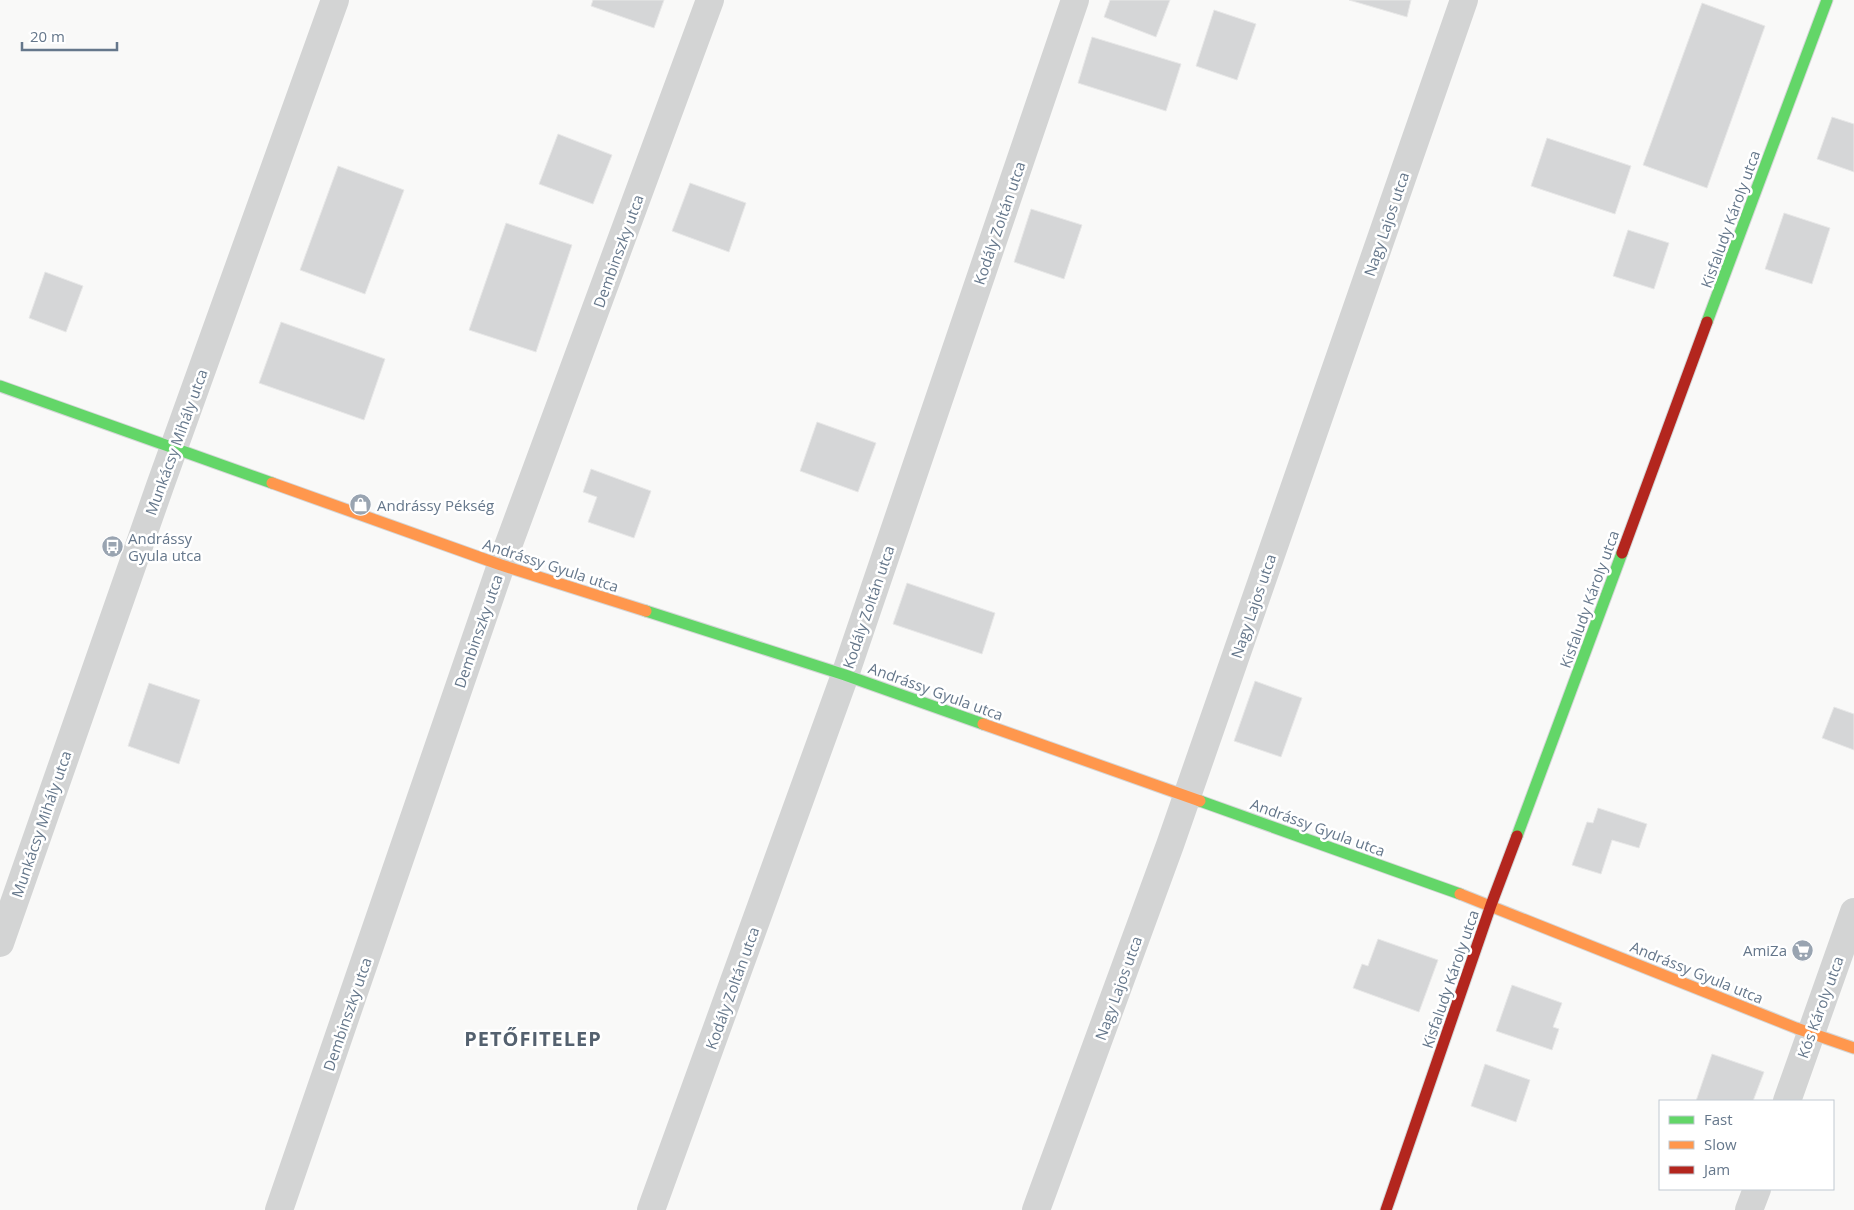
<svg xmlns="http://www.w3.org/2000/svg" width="1854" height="1210" viewBox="0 0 1854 1210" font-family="'Open Sans',sans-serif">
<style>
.building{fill:#d5d6d7;stroke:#e8e8e8}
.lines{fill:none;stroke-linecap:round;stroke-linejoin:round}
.fast-casing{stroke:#d4d6d7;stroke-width:13}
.slow-casing{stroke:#d4d6d7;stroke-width:13}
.jam-casing{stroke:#d4d6d7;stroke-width:13}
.street{stroke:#d3d4d4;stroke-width:28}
.fast{stroke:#63d668;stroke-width:11}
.slow{stroke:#ff974d;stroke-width:11}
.jam{stroke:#b3261e;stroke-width:11}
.labels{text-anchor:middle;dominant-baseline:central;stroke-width:5;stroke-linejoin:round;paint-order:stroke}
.street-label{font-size:15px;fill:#65778b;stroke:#fff}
.poi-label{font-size:15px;fill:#65778b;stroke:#fff;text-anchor:start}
.district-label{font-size:20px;font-weight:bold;letter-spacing:1px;fill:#54616f;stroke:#fff}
</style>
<rect width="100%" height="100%" fill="#f9f9f8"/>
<path class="building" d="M593,0H664L654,28L591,6Z
M1110,0H1170L1156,37L1104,17Z
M1349,0H1411L1407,17Z
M1702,3L1765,26L1707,188L1643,165Z
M1214,10L1256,24L1237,80L1196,66Z
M1092,37L1181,64L1166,111L1078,83Z
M1832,117L1854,124V172L1817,159Z
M558,134L612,155L593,204L539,184Z
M1547,138L1631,166L1615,214L1531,186Z
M338,166L404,190L365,294L300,270Z
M690,183L746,203L729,252L672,231Z
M1031,209L1082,225L1064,279L1014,262Z
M1784,213L1830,228L1812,284L1765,269Z
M506,223L572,245L536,352L469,330Z
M1628,230L1669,243L1654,289L1613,276Z
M45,272L83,286L66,332L29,318Z
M281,322L385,359L364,420L259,383Z
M817,422L876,443L858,492L800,471Z
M591,469L651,491L634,538L588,522L597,497L583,492Z
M907,583L995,613L982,654L893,624Z
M1255,681L1302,698L1281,757L1234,741Z
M149,683L200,700L179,764L128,746Z
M1834,707L1854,714V750L1822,738Z
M1598,808L1647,824L1639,848L1612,840L1601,874L1572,865L1587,822L1593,823Z
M1378,939L1438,960L1419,1012L1353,988L1362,964L1368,966Z
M1512,985L1562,1003L1553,1027L1559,1029L1552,1050L1496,1031Z
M1712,1054L1764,1072L1753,1101H1696Z
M1485,1064L1530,1080L1516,1122L1471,1106Z"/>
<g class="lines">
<defs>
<path id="fast" d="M1707,322L1827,0
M0,386L272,483
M646,611L845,675L983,724
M1200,801L1460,894
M1517,836L1622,553"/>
<path id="slow" d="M272,483L501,565L646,611
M983,724L1200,801
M1460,894L1796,1028L1854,1048"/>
<path id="jam" d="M1622,553L1707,322
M1386,1210L1491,905L1517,836"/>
</defs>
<use href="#fast" class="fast-casing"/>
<use href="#slow" class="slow-casing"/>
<use href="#jam" class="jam-casing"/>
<path class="street" d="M0,943L160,486L335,0
M1787,1101L1854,912
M279,1210L501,565L710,0
M651,1210L845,675L1075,0
M1036,1210L1170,845L1464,0
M1749,1210L1757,1189"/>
<use href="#fast" class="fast"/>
<use href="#slow" class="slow"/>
<use href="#jam" class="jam"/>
</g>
<defs>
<symbol id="shop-disc" viewBox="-11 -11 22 22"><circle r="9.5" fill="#99a4b1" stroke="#fff"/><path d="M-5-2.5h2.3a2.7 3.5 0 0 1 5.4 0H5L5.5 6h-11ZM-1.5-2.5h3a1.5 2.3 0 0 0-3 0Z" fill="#fff"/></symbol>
<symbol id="bus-disc" viewBox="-11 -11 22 22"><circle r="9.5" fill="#99a4b1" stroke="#fff"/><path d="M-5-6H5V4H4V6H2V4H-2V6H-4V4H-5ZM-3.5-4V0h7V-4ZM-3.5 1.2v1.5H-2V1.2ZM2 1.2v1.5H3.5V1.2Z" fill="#fff"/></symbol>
<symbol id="supermarket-disc" viewBox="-11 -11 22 22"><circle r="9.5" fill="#99a4b1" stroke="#fff"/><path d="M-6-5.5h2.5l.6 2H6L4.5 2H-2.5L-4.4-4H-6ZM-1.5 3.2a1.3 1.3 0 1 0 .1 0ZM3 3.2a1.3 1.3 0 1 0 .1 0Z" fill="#fff"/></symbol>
</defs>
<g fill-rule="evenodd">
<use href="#shop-disc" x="348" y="492" width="25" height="25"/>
<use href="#bus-disc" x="100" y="534" width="25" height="25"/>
<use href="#supermarket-disc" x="1790" y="938" width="25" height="25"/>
</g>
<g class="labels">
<g class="street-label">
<text transform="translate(1730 219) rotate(-70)">Kisfaludy Károly utca</text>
<text transform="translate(999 223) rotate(-71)">Kodály Zoltán utca</text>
<text transform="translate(1386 224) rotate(-71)">Nagy Lajos utca</text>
<text transform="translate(618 251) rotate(-70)">Dembinszky utca</text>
<text transform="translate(176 442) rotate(-70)">Munkácsy Mihály utca</text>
<text transform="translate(551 565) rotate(18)">Andrássy Gyula utca</text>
<text transform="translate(1589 599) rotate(-70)">Kisfaludy Károly utca</text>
<text transform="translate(1253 606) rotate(-71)">Nagy Lajos utca</text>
<text transform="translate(868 607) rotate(-71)">Kodály Zoltán utca</text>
<text transform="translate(478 631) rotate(-71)">Dembinszky utca</text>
<text transform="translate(936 691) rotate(20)">Andrássy Gyula utca</text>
<text transform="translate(41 824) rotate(-71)">Munkácsy Mihály utca</text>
<text transform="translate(1318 827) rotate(20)">Andrássy Gyula utca</text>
<text transform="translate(1697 972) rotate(22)">Andrássy Gyula utca</text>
<text transform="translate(1450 979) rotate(-71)">Kisfaludy Károly utca</text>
<text transform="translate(732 988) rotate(-70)">Kodály Zoltán utca</text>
<text transform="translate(1118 988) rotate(-70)">Nagy Lajos utca</text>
<text transform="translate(1820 1007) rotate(-70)">Kós Károly utca</text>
<text transform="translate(347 1014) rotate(-71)">Dembinszky utca</text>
</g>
<g class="poi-label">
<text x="377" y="505">Andrássy Pékség</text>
<text x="128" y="538">Andrássy<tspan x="128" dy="17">Gyula utca</tspan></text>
<text x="1787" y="950" text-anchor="end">AmiZa</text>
</g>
<g class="district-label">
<text x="533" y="1038">PETŐFITELEP</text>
</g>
</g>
<rect x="1659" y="1100" width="175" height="90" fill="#ffffff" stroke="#c1c9d1"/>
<rect x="1669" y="1116" width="25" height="8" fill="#63d668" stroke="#c1c9d1"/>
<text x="1704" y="1125" font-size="15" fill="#65778b">Fast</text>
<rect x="1669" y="1141" width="25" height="8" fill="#ff974d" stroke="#c1c9d1"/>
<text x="1704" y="1150" font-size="15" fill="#65778b">Slow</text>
<rect x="1669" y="1166" width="25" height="8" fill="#b3261e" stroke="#c1c9d1"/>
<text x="1704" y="1175" font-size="15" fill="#65778b">Jam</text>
<path d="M22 42v8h95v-8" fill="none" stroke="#65778b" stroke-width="2.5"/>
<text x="30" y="42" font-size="15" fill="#65778b" stroke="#ffffff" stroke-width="4" paint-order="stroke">20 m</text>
</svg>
